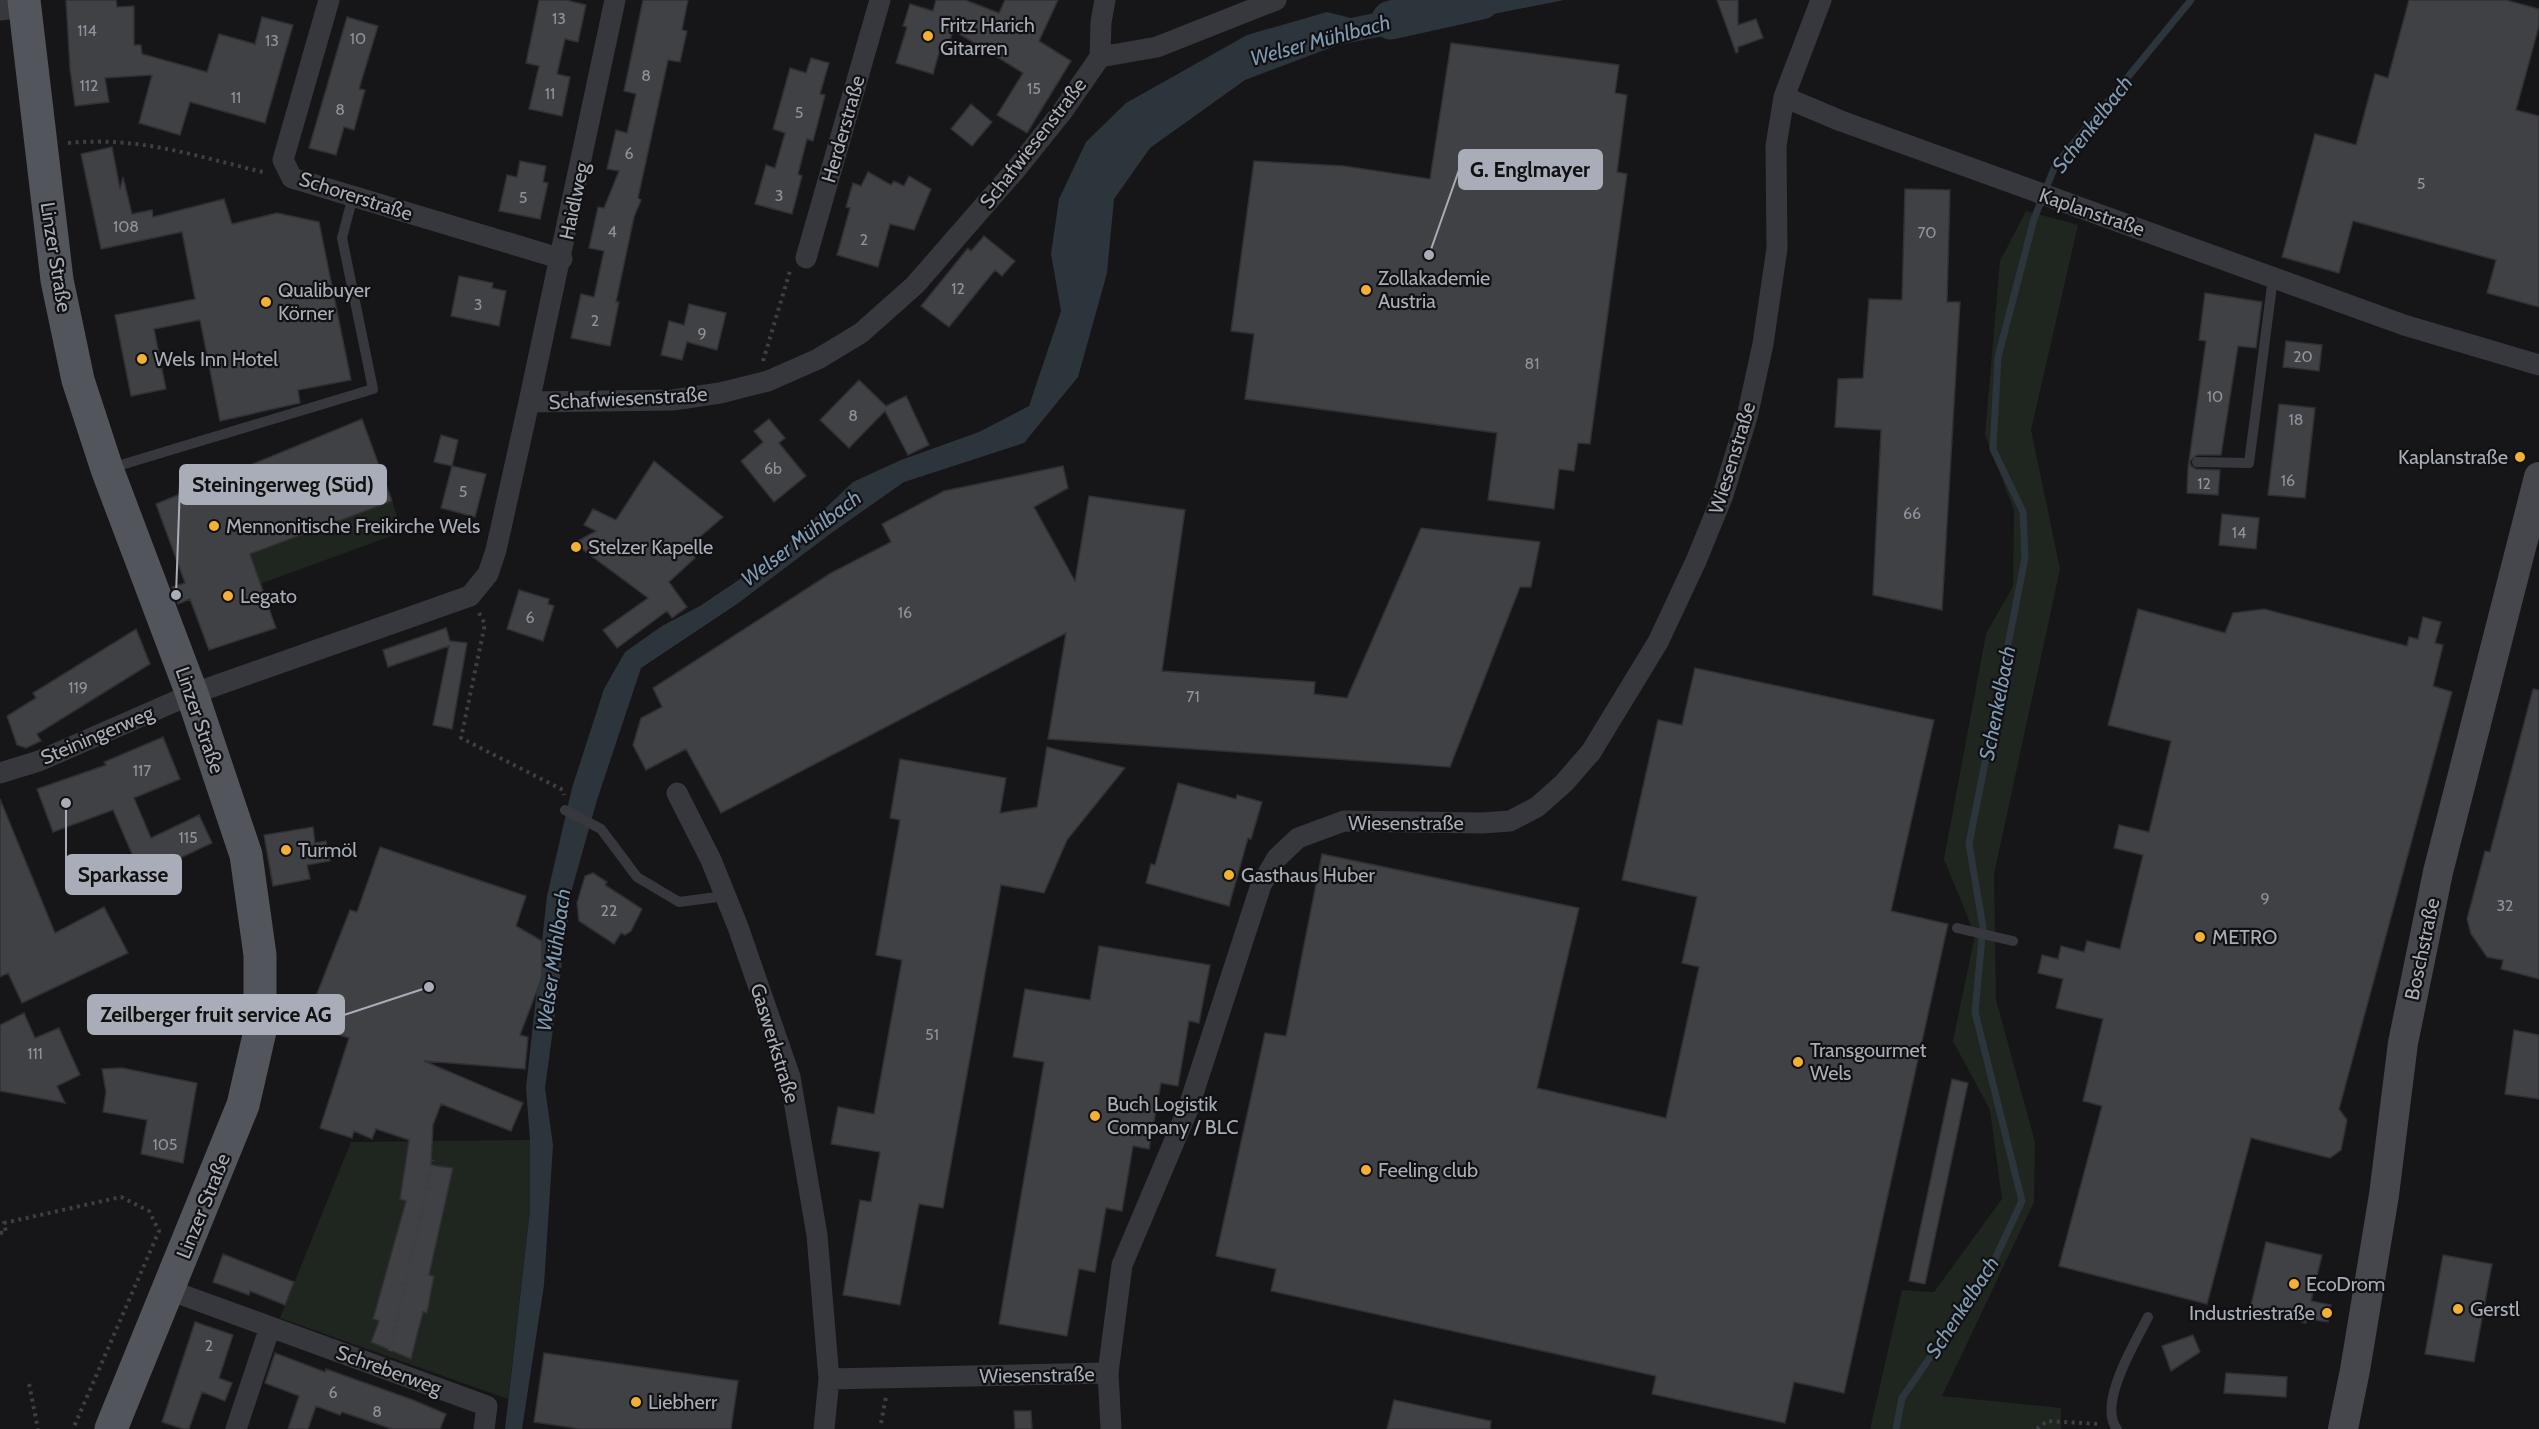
<svg xmlns="http://www.w3.org/2000/svg" width="2539" height="1429" viewBox="0 0 2539 1429" font-family="Cabin,sans-serif">
<style>
.green{fill:#1e261f}
.water{fill:#2c353c}
.lines{fill:none;stroke-linecap:round;stroke-linejoin:round}
.stream{stroke:#2c353c;stroke-width:7}
.river{stroke:#2c353c;stroke-width:39}
.building{fill:#404145;stroke:#303034;stroke-width:1.5}
.path{stroke:#3d3f44;stroke-width:4;stroke-dasharray:3 4.5;stroke-linecap:butt}
.lane{stroke:#37383d;stroke-width:10}
.street{stroke:#37383d;stroke-width:21}
.secondary{stroke:#45474d;stroke-width:30}
.primary{stroke:#53555c;stroke-width:33}
.poi-dot{fill:#f2b134;stroke:#111113;stroke-width:2}
.labels{text-anchor:middle;dominant-baseline:central;stroke-width:4.5;stroke-linejoin:round;paint-order:stroke}
.number-label{font-size:16px;fill:#8e929b}
.poi-label{font-size:20px;fill:#a8adb8;stroke:#111113;text-anchor:start}
.street-label{font-size:20px;fill:#a8adb8;stroke:#111113}
.water-label{font-size:21px;font-style:italic;fill:#7f9bb3;stroke:#111113}
.leader{fill:none;stroke:#a8adb8;stroke-width:2}
.callout-dot{fill:#a8adb8;stroke:#111113;stroke-width:2}
.callout{fill:#a8adb8;stroke:#a8adb8;stroke-width:2}
.callout-label{font-size:21px;text-anchor:middle;font-weight:bold;fill:#111}
</style>
<rect width="100%" height="100%" fill="#161618"/>
<path class="green" d="M2026,211L2078,225L2031,430L2060,569L1994,874L1996,1000L2035,1142L2034,1202L1942,1396L2061,1408V1429H1870L1902,1290L1934,1292L2002,1199L1990,1110L1953,1041L1975,935L1944,859L1986,634L2013,586L2014,510L1985,435L2000,261Z
M392,501L402,532L260,584L250,554Z
M530,1140V1210L508,1399L280,1318L351,1142Z"/>
<path class="water" d="M1435,0H1440L1442,9L1481,0H1564L1338,45L1245,80L1150,148L1114,199L1107,273L1078,377L1024,443L904,482L830,534L737,604L641,668L597,800L572,889L545,1088L553,1145L544,1285L522,1429H505L530,1210V1140L526,1088L547,896L572,788L604,689L625,652L662,626L700,606L776,555L853,482L901,460L979,432L1029,406L1061,311L1051,254L1059,199L1086,142L1126,103L1247,35L1327,12L1351,18Z"/>
<g class="lines">
<path class="stream" d="M1896,1429L1902,1398L1989,1272L2022,1201L1975,1012L1983,927L1969,844L2025,558L2023,512L1993,449L1998,357L2034,219L2055,166L2191,0"/>
<path class="river" d="M1391,20L1481,0"/>
</g>
<path class="building" d="M66,0H116L117,7L134,6V45H141L142,54L207,72L219,34L255,44L262,17L293,25L265,123L190,102L180,135L139,123L152,75L105,78L109,102L75,106L70,69Z
M539,0H566L586,5L578,42L565,39L557,74L570,77L562,116L529,109L539,66L526,63Z
M643,0H688L682,30L687,31L680,62L668,60L638,198L641,200L634,217L616,302H619L610,346L571,338L581,294L594,297L604,251L589,248L598,207L604,208L619,171L607,169L616,130L627,133L636,94L624,91Z
M936,0H965L999,13L1005,0H1058L1039,41L1071,61L1027,133L997,115L1023,73L953,30L948,48L941,46L933,74L896,63L907,27L903,26L910,4L933,11Z
M1717,0H1738V25L1756,19L1763,38L1738,47V52L1736,53Z
M2409,0H2506L2539,9V26L2516,110L2539,116V307L2487,293L2496,260L2353,221L2339,273L2282,257L2315,134L2356,145L2375,74L2388,78Z
M347,17L378,26L359,89L365,90L354,130L344,127L336,155L309,148Z
M1451,43L1619,65L1615,93L1627,95L1617,172L1627,174L1590,444L1578,443L1574,471L1559,469L1554,509L1488,500L1497,433L1245,399L1254,334L1231,331L1254,161L1344,166L1430,179Z
M811,58L829,63L820,94L825,95L813,141L807,139L798,174L802,176L792,214L755,204L766,165L775,168L785,133L773,129L790,68L806,73Z
M971,104L992,122L972,146L951,129Z
M112,147L120,189L123,177L132,214L152,210L153,217L224,199L232,224L277,213L319,222L351,380L298,390L300,403L220,421L200,320L154,329L166,389L131,396L115,315L195,299L182,232L101,249L81,154Z
M520,161L546,166L543,182L548,183L540,219L499,211L507,175L517,177Z
M868,172L891,185L894,181L904,186L909,176L931,189L914,230L890,224L878,267L837,255L850,208L846,207L853,183L861,186Z
M1905,189L1950,190L1947,302H1960L1942,610L1873,595L1881,430L1835,427L1838,379L1863,378L1869,299L1902,300Z
M984,236L1015,261L1002,276L995,270L949,327L921,306L968,248L971,251Z
M459,276L493,283L492,288L506,291L499,326L451,316Z
M2205,293L2262,302L2256,348L2238,346L2221,455H2197L2190,461L2191,466L2196,469L2220,470L2218,495L2187,493L2188,468L2206,341L2199,340Z
M689,304L726,313L717,350L687,342L682,360L661,355L669,321L684,325Z
M2286,341L2322,345L2319,371L2283,367Z
M859,380L886,406L906,396L929,445L908,455L885,411L849,448L820,420Z
M2279,404L2315,408L2305,498L2268,495Z
M362,419L392,501L250,554L276,628L209,650L190,599L178,604L172,587L185,583L156,504Z
M769,419L785,438L779,443L806,476L774,502L741,461L763,442L754,431Z
M441,435L458,440L452,466L434,462Z
M654,461L723,517L687,548L695,558L669,582L687,607L672,618L667,611L617,648L603,630L648,598L574,543L596,531L584,525L593,509L616,520Z
M452,466L486,474L475,517L441,508Z
M1063,466L1068,488L1034,507L1075,581L1089,496L1185,510L1162,671L1315,682L1314,694L1347,698L1421,528L1540,542L1531,587H1520L1450,767L1048,739L1066,633L721,813L686,749L646,770L633,745L641,718L662,707L653,688L831,573L891,542L882,524L944,491Z
M2222,514L2259,518L2256,549L2219,545Z
M519,590L549,599L548,604L554,606L543,641L507,629Z
M2138,609L2225,633L2233,613L2264,609L2407,646L2409,637L2418,639L2423,617L2441,622L2435,643L2443,645L2433,686L2452,692L2339,1109L2347,1120L2341,1150L2330,1158L2251,1138L2207,1304L2059,1266L2102,1106L2083,1101L2103,1019L2056,1008L2063,979L2038,973L2042,955L2058,959L2061,946L2084,952L2087,941L2120,949L2143,855L2114,848L2119,825L2149,832L2171,741L2108,725Z
M446,628L450,641L467,643L452,729L433,725L449,646L388,667L383,650Z
M136,629L150,664L37,734L41,741L26,748L17,745L7,716L36,698L33,693Z
M1695,668L1934,720L1891,911L1948,924L1844,1393L1794,1382L1785,1423L1652,1394L1656,1376L1271,1291L1276,1269L1216,1256L1265,1033L1286,1036L1322,854L1579,908L1537,1088L1666,1118L1699,967L1682,963L1697,897L1622,880L1658,720L1682,725Z
M2533,689L2539,690V979L2501,969L2503,960L2487,957L2471,934L2467,919L2485,851L2490,852Z
M163,737L180,779L134,798L151,838L199,815L212,843L178,859L176,854L139,870L113,810L53,832L37,789L106,765L104,762Z
M1047,747L1125,768L1067,840L1044,893L1001,885L943,1208L919,1204L900,1305L843,1295L860,1200L871,1202L880,1152L831,1144L838,1107L874,1114L902,960L876,955L900,820L890,818L900,759L1006,778L1000,813L1037,807Z
M1178,783L1236,799L1237,795L1262,802L1251,839L1248,838L1229,906L1146,883L1151,864L1155,865Z
M0,799L55,933L104,907L128,953L22,1003L8,973L0,977Z
M313,827L315,843L326,841L330,861L307,865L310,879L273,886L264,835Z
M380,847L526,896L516,926L542,941V977L520,1035L528,1037L525,1069L424,1061L523,1103L511,1131L441,1104L433,1125L431,1165L453,1168L429,1275L434,1276L427,1313L423,1312L411,1359L371,1342L379,1321L373,1319L406,1201L400,1199L409,1140L376,1129L372,1139L354,1131L352,1138L320,1128L349,1038L305,1024L350,910L357,912Z
M593,873L607,882L605,885L642,909L631,931L625,935L621,933L614,944L579,921L577,903L585,876Z
M1099,946L1210,965L1199,1023L1189,1021L1178,1086L1161,1083L1149,1149L1133,1146L1122,1211L1106,1208L1095,1272L1079,1269L1067,1336L999,1324L1044,1062L1013,1057L1025,989L1090,1000Z
M24,1013L35,1038L59,1028L80,1075L57,1086L65,1103L0,1091V1025Z
M2514,1030L2539,1035V1099L2505,1094Z
M122,1068L197,1083L183,1163L141,1154L147,1120L103,1112L106,1092L102,1069Z
M1952,1079L1968,1083L1925,1284L1909,1281Z
M2266,1242L2322,1255L2311,1301L2331,1305L2328,1322L2307,1319L2306,1323L2250,1309Z
M223,1254L294,1282L285,1305L250,1291L249,1295L213,1282Z
M2443,1255L2492,1264L2474,1362L2425,1354Z
M195,1322L233,1335L219,1378L232,1383L225,1401L202,1392L189,1429H183L162,1422Z
M2193,1335L2200,1352L2171,1371L2162,1346Z
M275,1353L325,1372L326,1369L413,1400L446,1414L440,1429H392L342,1412L340,1415L316,1406L308,1429H288L299,1396L265,1383Z
M544,1353L738,1381L731,1429H581L534,1422Z
M2226,1373L2287,1377L2286,1397L2224,1393Z
M1394,1400L1491,1421L1490,1429H1387Z
M1014,1411H1031L1032,1429H1015Z"/>
<g class="lines">
<path class="path" d="M68,143C141,136 198,157 267,173
M763,361L790,271
M479,613L485,624L461,738L563,790L564,795
M0,1233L6,1232L4,1223L121,1197L149,1211L159,1231L73,1429
M390,1351L433,1160
M29,1384L38,1429
M881,1423L886,1397
M2037,1429L2047,1421L2099,1424"/>
<path class="lane" d="M2197,462L2249,463L2273,278
M111,468L373,389L342,238L353,196
M565,810L601,829L637,877L679,902L725,896
M1957,928L2013,941
M2117,1429C2097,1404 2136,1341 2148,1317"/>
<path class="street" d="M329,0L283,160L292,178L562,259
M0,10L24,7
M1100,57L1157,47L1276,0
M1784,97L1841,121L2404,325L2539,365
M806,258L880,0
M529,402L615,0
M0,773L39,761L192,694L470,596L488,574L496,550L529,402L673,400L720,393L768,381L818,359L861,333L915,285L1017,168L1062,112L1100,57L1101,22L1105,0
M677,793L711,860L738,927L790,1077L817,1235L829,1379L824,1429
M169,1290L487,1406L484,1429
M1108,1373L1111,1429
M829,1379L1108,1373L1122,1265L1188,1109L1261,885L1277,858L1298,838L1344,821L1482,823L1510,821L1537,807L1564,783L1591,752L1658,642L1696,561L1723,495L1747,417L1763,344L1777,248L1776,146L1784,97L1821,0
M236,1429L270,1327"/>
<path class="secondary" d="M2343,1429L2355,1370L2384,1195L2403,1043L2438,872L2539,477"/>
<path class="primary" d="M24,0L57,280L78,380L107,469L192,694L246,855L260,955V1031L243,1105L111,1429"/>
</g>
<g class="poi-dot">
<circle cx="928" cy="36" r="6"/>
<circle cx="1366" cy="290" r="6"/>
<circle cx="266" cy="302" r="6"/>
<circle cx="142" cy="359" r="6"/>
<circle cx="2520" cy="457" r="6"/>
<circle cx="214" cy="526" r="6"/>
<circle cx="576" cy="547" r="6"/>
<circle cx="228" cy="596" r="6"/>
<circle cx="286" cy="850" r="6"/>
<circle cx="1229" cy="875" r="6"/>
<circle cx="2200" cy="937" r="6"/>
<circle cx="1798" cy="1062" r="6"/>
<circle cx="1095" cy="1116" r="6"/>
<circle cx="1366" cy="1170" r="6"/>
<circle cx="2294" cy="1284" r="6"/>
<circle cx="2458" cy="1309" r="6"/>
<circle cx="2327" cy="1313" r="6"/>
<circle cx="636" cy="1402" r="6"/>
</g>
<g class="labels">
<g class="number-label">
<text x="559" y="18">13</text>
<text x="87" y="30">114</text>
<text x="358" y="38">10</text>
<text x="272" y="40">13</text>
<text x="646" y="75">8</text>
<text x="89" y="85">112</text>
<text x="1034" y="88">15</text>
<text x="550" y="93">11</text>
<text x="236" y="97">11</text>
<text x="340" y="109">8</text>
<text x="799" y="112">5</text>
<text x="629" y="153">6</text>
<text x="2421" y="183">5</text>
<text x="779" y="195">3</text>
<text x="523" y="197">5</text>
<text x="126" y="226">108</text>
<text x="612" y="231">4</text>
<text x="1927" y="232">70</text>
<text x="864" y="239">2</text>
<text x="958" y="288">12</text>
<text x="478" y="304">3</text>
<text x="595" y="320">2</text>
<text x="702" y="333">9</text>
<text x="2303" y="356">20</text>
<text x="1532" y="363">81</text>
<text x="2215" y="396">10</text>
<text x="853" y="415">8</text>
<text x="2296" y="419">18</text>
<text x="773" y="468">6b</text>
<text x="2288" y="480">16</text>
<text x="2204" y="483">12</text>
<text x="463" y="491">5</text>
<text x="1912" y="513">66</text>
<text x="2239" y="532">14</text>
<text x="905" y="612">16</text>
<text x="530" y="617">6</text>
<text x="78" y="687">119</text>
<text x="1193" y="696">71</text>
<text x="142" y="770">117</text>
<text x="188" y="837">115</text>
<text x="2265" y="898">9</text>
<text x="2505" y="905">32</text>
<text x="609" y="910">22</text>
<text x="932" y="1034">51</text>
<text x="35" y="1053">111</text>
<text x="165" y="1144">105</text>
<text x="209" y="1345">2</text>
<text x="333" y="1392">6</text>
<text x="377" y="1411">8</text>
</g>
<g class="poi-label">
<text x="940" y="25">Fritz Harich<tspan x="940" dy="23">Gitarren</tspan></text>
<text x="1378" y="278">Zollakademie<tspan x="1378" dy="23">Austria</tspan></text>
<text x="278" y="290">Qualibuyer<tspan x="278" dy="23">Körner</tspan></text>
<text x="154" y="359">Wels Inn Hotel</text>
<text x="2508" y="457" text-anchor="end">Kaplanstraße</text>
<text x="226" y="526">Mennonitische Freikirche Wels</text>
<text x="588" y="547">Stelzer Kapelle</text>
<text x="240" y="596">Legato</text>
<text x="298" y="850">Turmöl</text>
<text x="1241" y="875">Gasthaus Huber</text>
<text x="2212" y="937">METRO</text>
<text x="1810" y="1050">Transgourmet<tspan x="1810" dy="23">Wels</tspan></text>
<text x="1107" y="1104">Buch Logistik<tspan x="1107" dy="23">Company / BLC</tspan></text>
<text x="1378" y="1170">Feeling club</text>
<text x="2306" y="1284">EcoDrom</text>
<text x="2470" y="1309">Gerstl</text>
<text x="2315" y="1313" text-anchor="end">Industriestraße</text>
<text x="648" y="1402">Liebherr</text>
</g>
<g class="street-label">
<text transform="translate(843 129) rotate(-74)">Herderstraße</text>
<text transform="translate(1033 143) rotate(-52)">Schafwiesenstraße</text>
<text transform="translate(356 196) rotate(18)">Schorerstraße</text>
<text transform="translate(574 201) rotate(-78)">Haidlweg</text>
<text transform="translate(2092 212) rotate(19)">Kaplanstraße</text>
<text transform="translate(56 257) rotate(81)">Linzer Straße</text>
<text transform="translate(628 398) rotate(-3)">Schafwiesenstraße</text>
<text transform="translate(1732 458) rotate(-73)">Wiesenstraße</text>
<text transform="translate(200 720) rotate(71)">Linzer Straße</text>
<text transform="translate(97 735) rotate(-23)">Steiningerweg</text>
<text x="1406" y="823">Wiesenstraße</text>
<text transform="translate(2422 949) rotate(-78)">Boschstraße</text>
<text transform="translate(775 1043) rotate(73)">Gaswerkstraße</text>
<text transform="translate(203 1206) rotate(-68)">Linzer Straße</text>
<text transform="translate(389 1370) rotate(20)">Schreberweg</text>
<text transform="translate(1037 1375) rotate(-1)">Wiesenstraße</text>
</g>
<g class="water-label">
<text transform="translate(1320 40) rotate(-15)">Welser Mühlbach</text>
<text transform="translate(2092 124) rotate(-52)">Schenkelbach</text>
<text transform="translate(801 538) rotate(-37)">Welser Mühlbach</text>
<text transform="translate(1997 703) rotate(-79)">Schenkelbach</text>
<text transform="translate(553 960) rotate(-82)">Welser Mühlbach</text>
<text transform="translate(1962 1307) rotate(-57)">Schenkelbach</text>
</g>
</g>
<path class="leader" d="M1429 255L1459 170M176 595L180 485M66 803L66 874M429 987L344 1015"/>
<g class="callout-dot">
<circle cx="1429" cy="255" r="6"/>
<circle cx="176" cy="595" r="6"/>
<circle cx="66" cy="803" r="6"/>
<circle cx="429" cy="987" r="6"/>
</g>
<g class="callout">
<rect x="1459" y="150" width="143" height="39" rx="6"/>
<rect x="180" y="465" width="206" height="39" rx="6"/>
<rect x="66" y="855" width="115" height="39" rx="6"/>
<rect x="88" y="995" width="256" height="39" rx="6"/>
</g>
<g class="callout-label">
<text x="1530" y="177">G. Englmayer</text>
<text x="283" y="492">Steiningerweg (Süd)</text>
<text x="123" y="882">Sparkasse</text>
<text x="216" y="1022">Zeilberger fruit service AG</text>
</g>
</svg>
